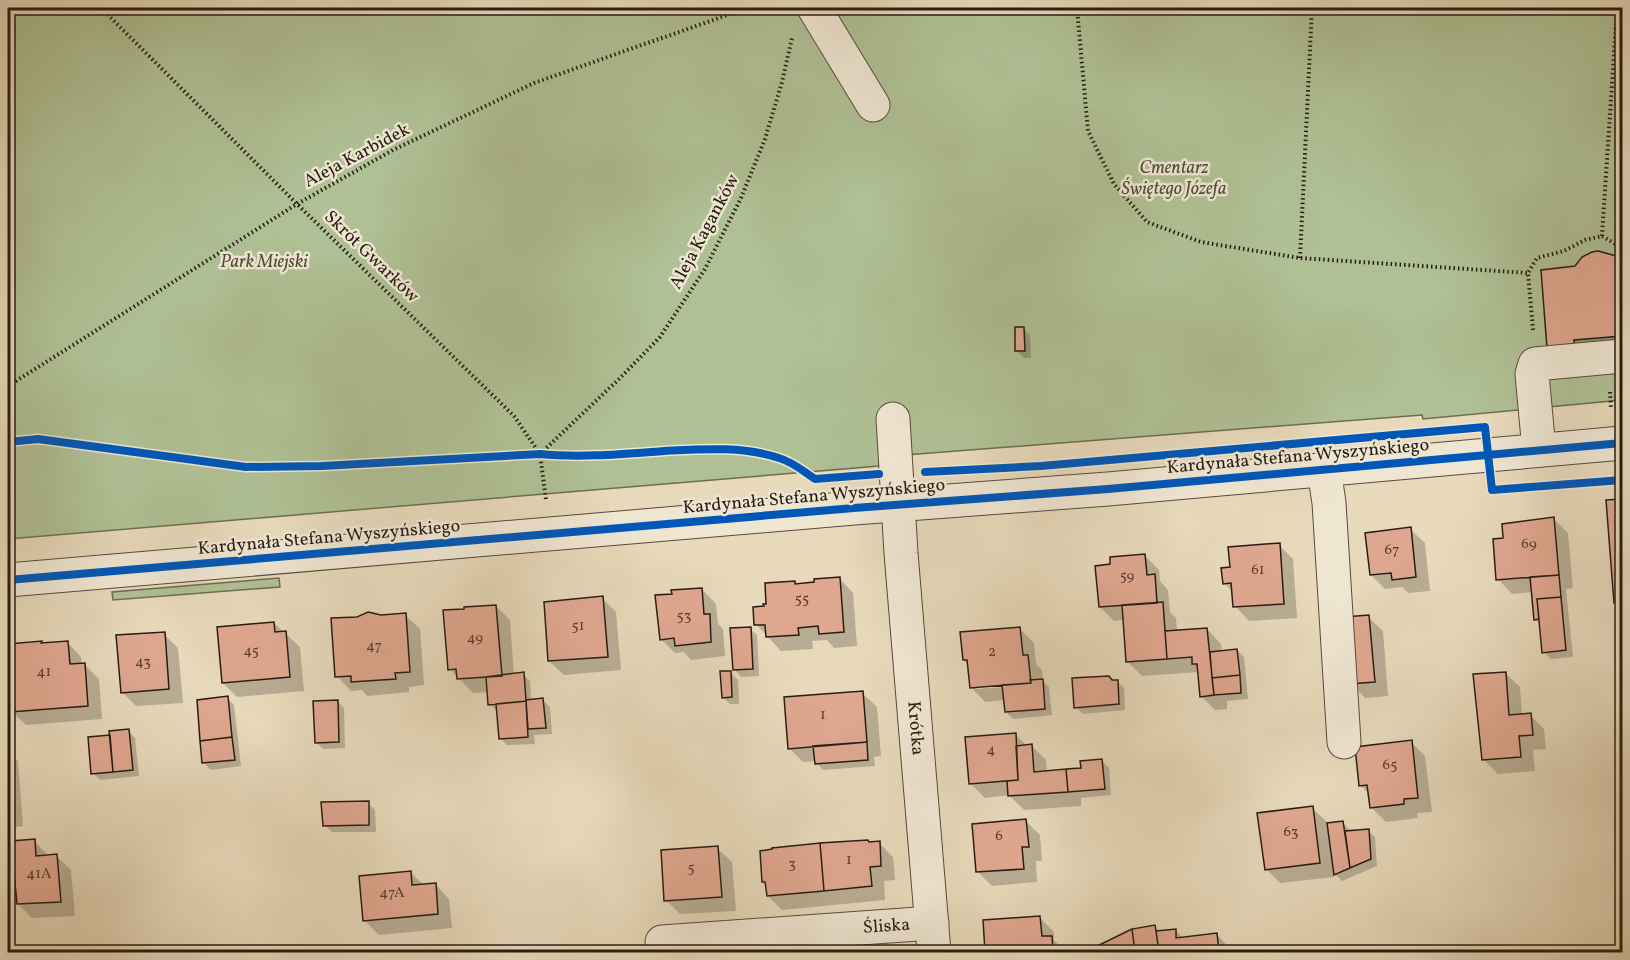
<svg xmlns="http://www.w3.org/2000/svg" width="1630" height="960" viewBox="0 0 1630 960" font-family="Vollkorn,serif">
<style>
.green{fill:#afc094;stroke:#6c6e54;stroke-width:1.5}
.shadow{fill:#0003;fill-rule:evenodd}
.building{fill:#e0a790;stroke:#281c13;stroke-width:1.5}
.lines{fill:none;stroke-linecap:round;stroke-linejoin:round}
.minor-casing{stroke:#584b3d;stroke-width:35}
.path{stroke:#281c13;stroke-width:4;stroke-dasharray:1.5 3;stroke-linecap:butt}
.minor{stroke:#efe6d2;stroke-width:33}
.cycleway-casing{stroke:#efe6d2;stroke-width:11}
.cycleway{stroke:#0057b8;stroke-width:8}
.labels{text-anchor:middle;dominant-baseline:central;stroke-width:5;stroke-linejoin:round;paint-order:stroke}
.number-label{font-size:15px;fill:#563f32}
.street-label{font-size:18px;fill:#281c13;stroke:#efe6d2}
.park-label{font-size:18px;font-style:italic;fill:#504d3a;stroke:#efe6d2}
</style>
<rect width="100%" height="100%" fill="#e7d9ba"/>
<filter id="stains"><feTurbulence type="fractalNoise" baseFrequency=".00333" numOctaves="4"/><feColorMatrix values="0 0 0 0 .2 0 0 0 0 .09 0 0 0 0 .02 0 0 0 .5 -.17"/></filter>
<radialGradient id="worn" r=".72"><stop offset=".6" stop-color="#630" stop-opacity="0"/><stop offset="1" stop-color="#630" stop-opacity=".3"/></radialGradient>
<path class="green" d="M8,8H1622V400L1423,419L1422,415L879,457V466L8,539Z
M279,578L280,587L113,600L112,592Z"/>
<path class="shadow" d="M1615,257L1622,265V364L1549,348L1576,267Z
M1023,328L1030,335L1031,358H1024L1017,351Z
M1622,500V609L1616,603L1608,502Z
M1554,519L1568,533L1573,588L1566,589L1573,657L1551,659L1544,652L1541,625L1535,619L1533,592L1512,594L1498,579L1505,540Z
M1410,529L1425,543L1430,591L1408,593L1402,587L1385,589L1371,575Z
M1279,545L1293,559L1297,618L1249,621L1235,606L1234,593L1224,583L1232,568Z
M1145,556L1159,570L1160,581L1168,590L1170,612L1176,618L1177,631L1207,629L1221,644L1222,652L1237,650L1244,657L1248,699L1227,701V709L1215,710L1201,696L1199,672L1142,676L1128,662L1125,620L1114,621L1100,607L1111,566Z
M839,578L853,593L857,646L834,648L827,640L812,641L813,649L781,651L756,624L765,607L795,582L797,585Z
M702,589L716,604L718,624L723,629L725,656L691,660L684,652L675,653L661,639L673,595Z
M602,598L616,612L621,670L564,675L549,661Z
M496,606L510,620L514,675L523,674L530,681L531,701L543,700L550,707L552,734L534,735L535,744L507,745L500,738L497,711L490,704L489,692L473,693L450,669Z
M405,615L420,629L424,685L409,687V692L367,696L362,690L351,691L337,676L357,618Z
M1368,617L1383,631L1388,696L1365,698L1351,683Z
M274,623L300,647L304,691L237,697L223,683Z
M750,629L757,635L759,676L741,677L735,670Z
M1020,629L1034,643L1036,664L1042,670L1043,681L1049,687L1052,715L1013,719L1006,712L1005,700L985,702L971,687L969,665L964,660ZM1004,684V687L976,689V686Z
M164,634L178,648L183,703L136,706L122,692Z
M41,642L43,645L67,642L81,657L82,665L84,664L99,679L102,719L26,725L11,711L8,645Z
M731,673L738,680L739,704H730L723,697Z
M1505,673L1520,687L1522,715H1530L1544,729L1546,749L1533,750L1535,771L1498,774L1484,760Z
M1117,681L1124,688L1125,710L1083,714L1076,707L1112,682Z
M862,693L877,707L881,756L874,757L875,766L823,770L816,761L803,762L789,748Z
M227,698L234,705L241,766L211,770L204,763Z
M337,701L344,708L345,748L323,749L316,742Z
M128,731L135,738L139,776L100,780L93,773Z
M1015,734L1027,746H1032L1046,760L1047,772L1082,769L1102,761L1109,768L1111,795L1081,798V806L1024,810L1009,795L985,798L970,783Z
M1411,742L1425,756L1432,812L1417,813L1418,818L1386,822L1372,808L1370,795L1361,786Z
M8,750L18,761L23,826L8,828Z
M368,803L375,810L376,832H332L325,825Z
M1312,808L1327,822V825L1343,823L1350,830V832L1368,831L1375,837L1377,866L1342,881L1333,872L1334,877L1280,883L1266,869Z
M1026,821L1040,835L1042,861H1036L1037,882L992,886L977,871Z
M34,841L48,855L56,856L71,870L75,916L32,918L18,904Z
M879,843L893,857L895,880L884,881L885,900L782,910L768,896L767,885L764,881Z
M717,848L732,862L736,911L680,914L666,900Z
M411,873L424,885L435,884L449,899L452,928L379,935L364,920Z
M1040,918L1054,932V940L1066,952H987L984,922Z
M1155,927L1160,932L1175,930L1183,938L1217,935L1231,949V952H1088L1132,931Z"/>
<path class="building" d="M1598,251L1616,256L1622,264V336L1574,340V346L1547,348L1541,270L1575,266L1582,257L1592,252Z
M1015,327H1024L1025,351H1015Z
M1622,499V603H1614L1606,500Z
M1554,517L1559,575L1496,580L1493,539L1503,538L1502,524Z
M1411,527L1416,577L1392,580L1391,573L1370,575L1365,533Z
M1280,543L1284,604L1233,607L1231,583L1223,584L1221,568L1230,567L1228,547Z
M1145,554L1147,575L1155,574L1157,603L1099,607L1095,566L1110,564V557Z
M1559,575L1561,597L1537,599L1539,619L1534,620L1530,577Z
M840,577L844,632L819,634L818,626L798,628L799,635L766,637L765,625H754L753,607L764,606L763,604H766L765,583L795,581V584L814,582V579Z
M702,588L704,614H710L711,642L675,646L674,638L660,640L655,595L672,594L671,590Z
M603,596L608,657L548,661L544,602Z
M1561,597L1566,650L1542,653L1537,599Z
M1163,602L1167,659L1126,662L1122,605Z
M496,605L502,676L457,679L456,669L448,670L443,610L464,609V607Z
M368,612L381,615L406,613L410,672L395,673L396,679L351,682V676L335,677L331,618L357,617Z
M1369,615L1375,682L1349,684L1344,617Z
M274,622L275,632L286,631L290,677L222,683L217,627Z
M751,627L753,669L733,670L730,628Z
M1020,627L1023,655H1028L1031,683L970,688L967,660H963L960,632Z
M1207,628L1214,695L1200,697L1197,664H1192V657L1167,659L1165,631Z
M165,632L169,689L121,693L116,635Z
M42,641L41,643L68,641L70,664L85,663L88,706L10,712L8,683V644Z
M1237,649L1240,675L1212,678L1210,652Z
M720,671H731L732,697L722,698Z
M524,672L526,701L488,705L486,677Z
M1506,672L1509,715L1531,713L1533,735L1519,736L1521,757L1482,760L1473,674Z
M1240,675L1241,693L1214,695L1212,678Z
M1109,676L1112,680H1118L1119,704L1074,708L1072,678Z
M1043,679L1045,709L1005,712L1002,685L1031,683L1030,680Z
M863,691L867,742L788,749L784,697Z
M228,696L232,737L200,741L197,700Z
M543,698L546,728L528,729L526,700Z
M338,700L339,742L315,743L313,701Z
M526,701L528,737L499,739L496,704Z
M129,729L133,770L113,772L109,731Z
M1016,733L1018,780L969,784L965,737Z
M110,735L113,772L91,774L88,737Z
M232,737L235,760L202,763L200,741Z
M1412,740L1418,798L1404,799V804L1370,808L1367,785L1359,786L1355,747Z
M867,742L868,760L815,764L813,746Z
M1032,744L1034,772L1066,769L1068,792L1008,796L1007,781L1018,780L1016,746Z
M1102,759L1105,789L1068,792L1066,769L1081,768L1080,761Z
M369,801V825L323,826L321,802Z
M1313,806L1320,863L1265,870L1257,813Z
M1026,819L1029,847H1022L1024,869L976,872L972,824Z
M1343,821L1350,868L1334,875L1327,823Z
M1369,829L1371,859L1350,868L1345,831Z
M35,839L36,856L57,854L61,902L17,904L11,841Z
M868,840L869,842L880,841L881,866L870,867L872,886L824,891L820,843Z
M820,843L824,891L767,896L765,882H762L760,851L772,849V848Z
M718,846L722,897L664,901L661,850Z
M411,871L412,885L436,883L438,914L363,921L359,876Z
M1040,916L1042,936H1052L1053,950L1043,951V952H985L983,920Z
M1155,925L1159,951L1135,952L1132,929Z
M1132,929L1135,952H1085Z
M1176,929V938L1217,933L1219,952H1159L1156,931Z
M819,945L820,952H805L804,948Z"/>
<g class="lines">
<defs>
<g id="minor">
<path d="M814,8L873,105"/>
<path id="s1" d="M893,419L901,553L934,952"/>
<path d="M1539,450L1532,374L1535,364L1622,356"/>
<path d="M1324,469L1329,503L1344,742"/>
<path d="M8,580L854,508L1108,489L1622,443"/>
<path id="s2" d="M662,942L932,923"/>
</g>
</defs>
<use href="#minor" class="minor-casing"/>
<path class="path" d="M101,8L297,204L514,416L540,454L546,500
M1077,8L1088,131L1114,184L1147,222L1201,242L1300,258L1528,273
M1602,236L1617,8
M1300,258L1312,8
M1533,330L1528,273L1537,258L1564,251L1585,240L1602,236L1622,248
M8,386L297,204L393,150L534,83L747,8
M1610,392L1611,409
M540,454L620,378L660,337L705,269L741,198L765,139L782,82L792,38"/>
<use href="#minor" class="minor"/>
<defs>
<path id="cycleway" d="M8,442L38,439L246,467L322,466L540,454C581,458 623,454 664,451C703,449 742,446 779,458C793,462 803,471 815,479L879,474
M925,472L1041,466L1485,427L1492,490L1622,480
M8,580L854,508L1108,489L1622,443"/>
</defs>
<use href="#cycleway" class="cycleway-casing"/>
<use href="#cycleway" class="cycleway"/>
</g>
<g class="labels">
<g class="number-label">
<text x="1529" y="544">69</text>
<text x="1392" y="550">67</text>
<text x="1258" y="570">61</text>
<text x="1127" y="576">59</text>
<text x="802" y="599">55</text>
<text x="684" y="616">53</text>
<text x="578" y="626">51</text>
<text x="475" y="638">49</text>
<text x="374" y="646">47</text>
<text x="251" y="651">45</text>
<text x="992" y="652">2</text>
<text x="143" y="662">43</text>
<text x="44" y="672">41</text>
<text x="823" y="715">1</text>
<text x="991" y="750">4</text>
<text x="1390" y="765">65</text>
<text x="1291" y="832">63</text>
<text x="999" y="836">6</text>
<text x="849" y="860">1</text>
<text x="792" y="864">3</text>
<text x="691" y="868">5</text>
<text x="39" y="874">41A</text>
<text x="392" y="893">47A</text>
</g>
<g class="street-label">
<text transform="translate(357 156) rotate(-28)">Aleja Karbidek</text>
<text transform="translate(705 232) rotate(-62)">Aleja Kaganków</text>
<text transform="translate(371 257) rotate(44)">Skrót Gwarków</text>
<text transform="translate(1298 457) rotate(-5)">Kardynała Stefana Wyszyńskiego</text>
<text transform="translate(814 497) rotate(-5)">Kardynała Stefana Wyszyńskiego</text>
<text transform="translate(329 538) rotate(-5)">Kardynała Stefana Wyszyńskiego</text>
<text stroke="none"><textPath href="#s1" startOffset="310">Krótka</textPath></text>
<text stroke="none"><textPath href="#s2" startOffset="225">Śliska</textPath></text>
</g>
<g class="park-label">
<text x="1174" y="168">Cmentarz<tspan x="1174" dy="21">Świętego Józefa</tspan></text>
<text x="264" y="262">Park Miejski</text>
</g>
</g>
<rect width="1630" height="960" fill="none" stroke="#e7d9ba" stroke-width="30"/>
<rect x="9" y="9" width="1612" height="942" fill="none" stroke="#281c13" stroke-width="3"/>
<rect x="15" y="15" width="1600" height="930" fill="none" stroke="#281c13" stroke-width="1.5"/>
<rect width="100%" height="100%" filter="url(#stains)"/>
<rect width="100%" height="100%" fill="url(#worn)"/>
</svg>
